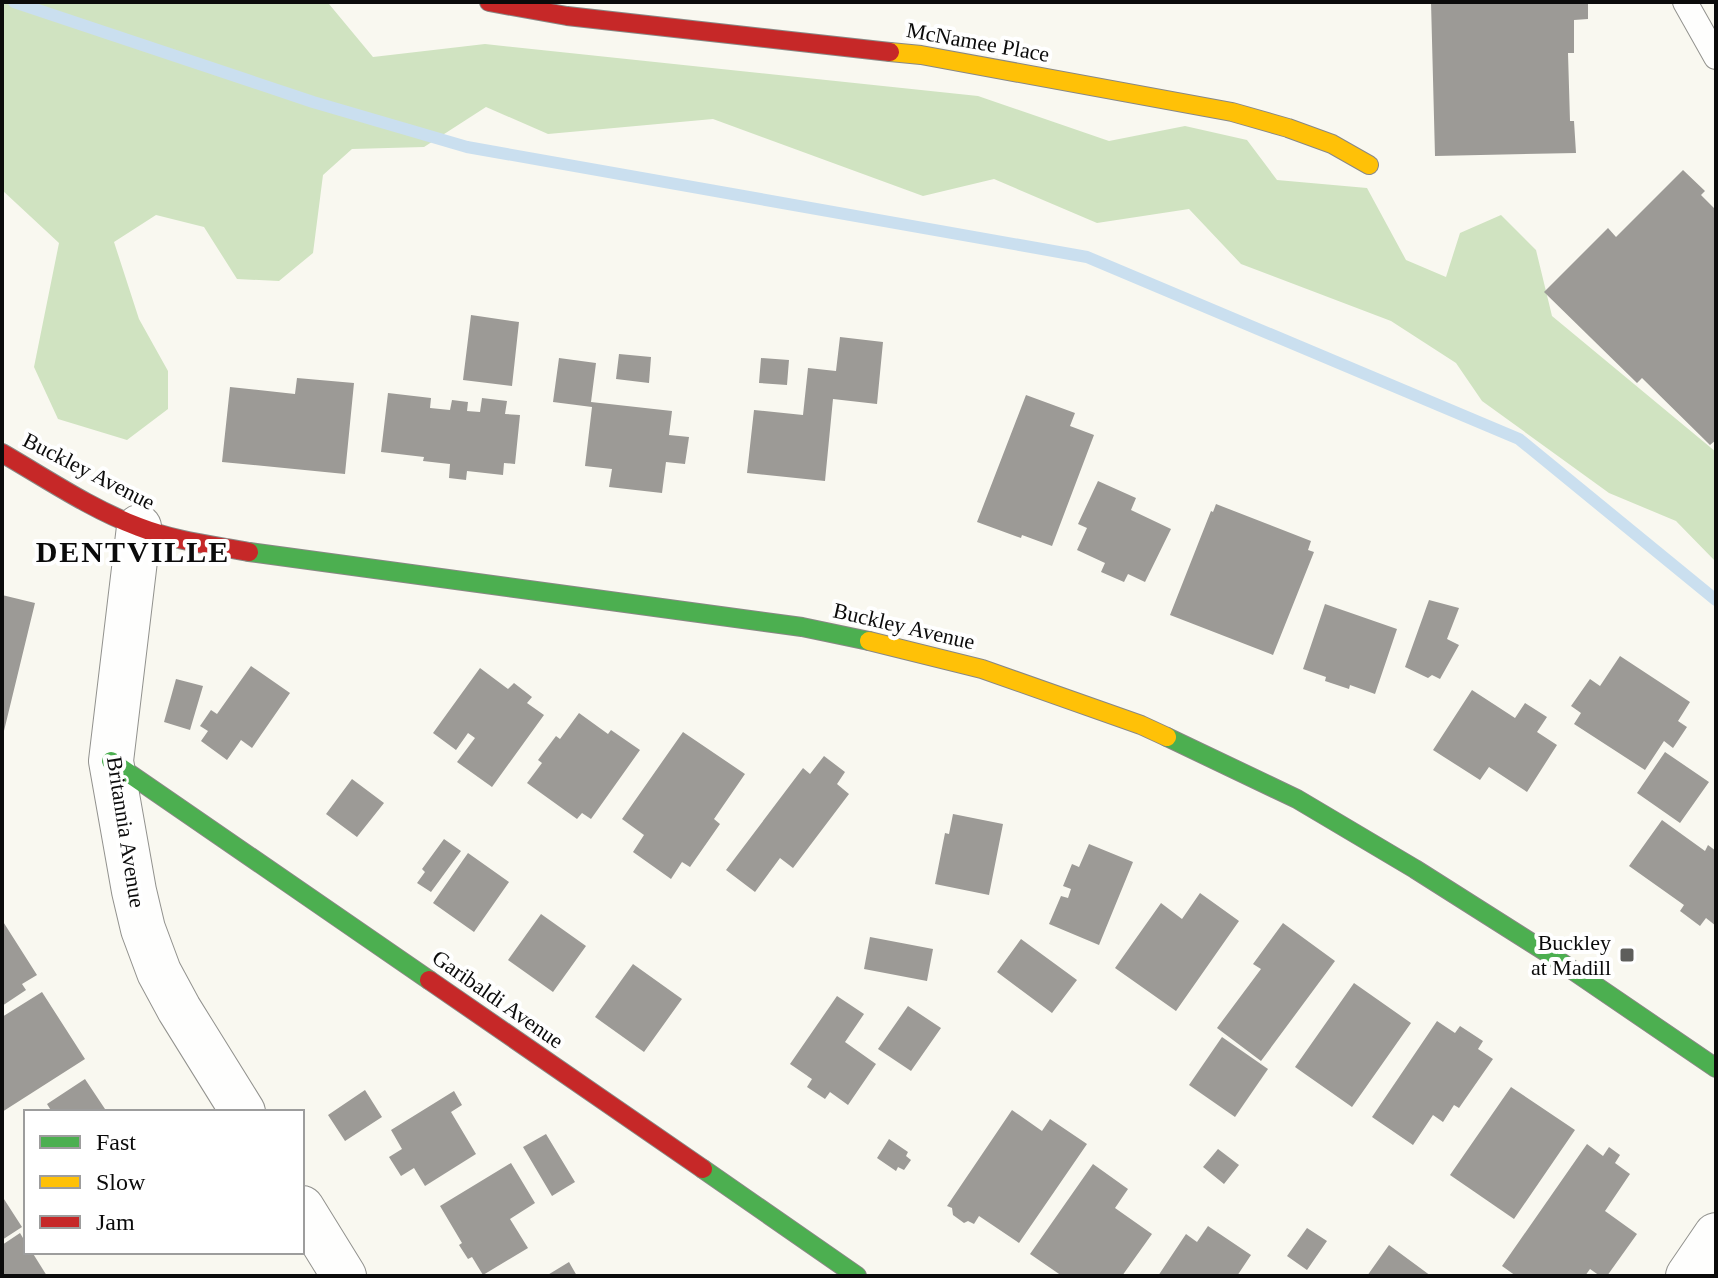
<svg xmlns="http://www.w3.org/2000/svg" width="1718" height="1278" viewBox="0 0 1718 1278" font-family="Georgia,serif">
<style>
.forest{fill:#d0e3c1}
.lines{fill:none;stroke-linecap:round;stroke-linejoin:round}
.stream{stroke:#cadfef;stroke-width:12}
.building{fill:#9c9a96}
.lane-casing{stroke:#92928e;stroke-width:26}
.street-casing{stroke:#92928e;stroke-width:46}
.fast-casing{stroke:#898885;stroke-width:20}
.slow-casing{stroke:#898885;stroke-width:20}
.jam-casing{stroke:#898885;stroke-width:20}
.lane{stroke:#fefefd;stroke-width:24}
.street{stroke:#fefefd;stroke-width:44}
.fast{stroke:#4caf50;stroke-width:18}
.slow{stroke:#ffc107;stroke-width:18}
.jam{stroke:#c62828;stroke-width:18}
.poi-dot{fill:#5e5e5b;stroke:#fff;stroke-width:3}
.labels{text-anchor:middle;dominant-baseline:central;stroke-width:8;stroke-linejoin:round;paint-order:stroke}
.street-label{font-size:22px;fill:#0b0b0b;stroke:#fff}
.poi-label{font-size:22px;fill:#0b0b0b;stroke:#fff;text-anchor:end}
.district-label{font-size:30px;font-weight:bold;letter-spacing:2px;fill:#0b0b0b;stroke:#fff}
</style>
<rect width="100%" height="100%" fill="#f9f8f0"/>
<path class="forest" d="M2,2H320L329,4L373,57L485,44L978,96L1109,141L1185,126L1247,140L1277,180L1367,188L1406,260L1446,277L1460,233L1501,215L1536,250L1552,316L1716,452V562L1676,521L1609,493L1482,401L1456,363L1391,321L1241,264L1189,209L1097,223L994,179L923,196L713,119L548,134L486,107L424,147L352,149L323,175L313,253L279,281L237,279L204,227L156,215L114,242L139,319L168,371V409L127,440L58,419L34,367L59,243L2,190Z"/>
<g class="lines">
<path class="stream" d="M14,2L313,102L467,147L1087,257L1519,439L1716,600"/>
</g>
<path class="building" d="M1431,2H1588V19L1574,20V53H1568L1570,121H1574L1576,153L1435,156Z
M1683,170L1705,191L1701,195L1716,210V440L1710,445L1642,378L1637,383L1544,292L1608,228L1616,237Z
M471,315L519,322L512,386L463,380Z
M840,337L883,342L877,404L833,399L825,481L747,473L754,410L803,415L808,368L836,371Z
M619,354L651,357L649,383L616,379Z
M559,358L596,363L591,402L672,411L669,435L689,437L685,464L666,462L662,493L609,487L612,469L585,466L592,407L553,402Z
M761,358L789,360L787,385L759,383Z
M297,378L354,383L345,474L222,462L230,387L295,394Z
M388,393L431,398L430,408L450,410L452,400L468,402L467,411L480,412L482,398L507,401L505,414L520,415L515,464L504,463L503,475L467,471L466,480L449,478L450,464L423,461L424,457L381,452Z
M1026,395L1075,413L1070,426L1094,435L1052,546L1022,535L1021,538L977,522Z
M1098,481L1136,498L1131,510L1171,529L1145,582L1128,574L1124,582L1101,572L1105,563L1077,550L1087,528L1078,524Z
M1216,504L1311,541L1308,550L1314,552L1273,655L1170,615L1211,511L1213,512Z
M2,595L35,603L3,735H2Z
M1429,600L1459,608L1447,639L1459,645L1440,679L1432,675L1428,678L1405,667Z
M1325,604L1397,629L1375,694L1350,685L1349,689L1325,681L1326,677L1303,669Z
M1620,656L1690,702L1678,721L1687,727L1673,748L1664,741L1645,770L1574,724L1581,713L1571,706L1590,679L1600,686Z
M251,666L290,693L252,748L241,740L227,760L201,741L208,731L200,726L211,710L217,714Z
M480,668L508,689L514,683L532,697L527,703L544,715L492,787L457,762L475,738L468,733L456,750L433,733Z
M176,679L203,686L190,730L164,722Z
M1472,690L1515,718L1525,703L1547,717L1537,732L1557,745L1527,792L1489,767L1480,780L1433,750Z
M579,713L608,734L611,730L640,750L591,819L582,813L577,819L527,783L542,763L538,760L556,736L560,739Z
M683,732L745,774L714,819L720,824L690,867L682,862L671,879L633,852L644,835L622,819Z
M1665,752L1709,782L1680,823L1637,793Z
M824,756L845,772L837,784L849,794L793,868L780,858L755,892L726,870L803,768L810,774Z
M352,779L384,803L357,837L326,814Z
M953,814L1003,824L989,895L935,884L945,833L949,834Z
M1662,820L1705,851L1708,845L1716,851V926L1706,918L1700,926L1680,911L1684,905L1629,866Z
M444,839L461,851L431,892L417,883L425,872L422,869Z
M1089,844L1133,862L1099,945L1049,924L1061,896L1068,898L1071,889L1063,886L1072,864L1079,867Z
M468,853L509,882L474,932L433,903Z
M1200,893L1239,921L1176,1011L1115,968L1161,903L1182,919Z
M541,914L586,946L553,992L508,960Z
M2,920L37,975L22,984L26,990L2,1006Z
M1283,923L1335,961L1261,1061L1217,1028L1261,969L1253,964Z
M870,937L933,949L927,981L864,969Z
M1021,939L1077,980L1052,1013L997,972Z
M633,964L682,999L644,1052L595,1017Z
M1354,983L1411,1023L1352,1107L1295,1067Z
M42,992L85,1059L2,1112V1017Z
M837,996L864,1014L845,1042L876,1064L848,1105L830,1092L825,1099L807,1087L812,1079L790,1064Z
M908,1006L941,1028L911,1071L878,1049Z
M1437,1021L1455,1033L1460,1026L1483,1041L1478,1049L1493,1059L1459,1108L1454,1105L1443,1122L1433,1115L1413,1145L1372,1117Z
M1222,1037L1268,1069L1235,1117L1189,1085Z
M85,1079L107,1112H52L47,1104Z
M1511,1087L1575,1130L1514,1219L1450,1175Z
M365,1090L382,1117L345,1141L328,1115Z
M454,1091L462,1105L451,1112L476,1154L425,1186L414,1168L401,1176L389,1157L402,1149L391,1130Z
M1012,1110L1042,1131L1050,1119L1087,1144L1019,1243L979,1216L974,1224L968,1221L964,1223L953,1215L952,1208L947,1206Z
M546,1134L575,1182L552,1196L523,1147Z
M889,1139L908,1152L906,1156L911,1160L904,1170L898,1167L896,1171L877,1158Z
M1587,1144L1603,1156L1609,1147L1620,1155L1615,1163L1630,1174L1605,1211L1637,1234L1607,1276H1600L1590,1269L1585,1276H1516L1502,1266Z
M1218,1149L1239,1165L1224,1184L1203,1167Z
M511,1163L535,1203L510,1219L528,1248L483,1275L472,1257L468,1259L459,1245L462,1243L440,1206Z
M1093,1164L1128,1189L1115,1208L1152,1234L1122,1276H1062L1030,1254Z
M2,1196L22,1227L2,1240Z
M1208,1226L1251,1255L1237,1276H1158L1186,1234L1197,1242Z
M1307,1228L1327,1241L1307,1270L1287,1256Z
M20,1233L26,1243V1252H32L47,1276H2V1245Z
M1389,1245L1431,1276H1367Z
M569,1262L577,1276H546Z"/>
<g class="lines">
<defs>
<path id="lane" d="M1685,2L1716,57"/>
<path id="street" d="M139,527L111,761L134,891L143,929L159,972L179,1009L243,1112
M302,1208L344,1276
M1688,1276L1716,1235"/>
<path id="fast" d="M249,552L802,627L869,641
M1167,737L1297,799L1415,869L1546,952L1716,1068
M111,761L429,980
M703,1169L857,1276"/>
<path id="slow" d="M890,52L921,55L1232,112L1288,128L1332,144L1369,165
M869,641L982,669L1141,725L1167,737"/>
<path id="jam" d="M489,2L567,16L890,52
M2,453C47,479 91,509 139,527C175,541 212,545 249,552
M429,980L703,1169"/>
</defs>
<use href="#lane" class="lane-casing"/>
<use href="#street" class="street-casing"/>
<use href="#fast" class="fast-casing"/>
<use href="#slow" class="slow-casing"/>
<use href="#jam" class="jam-casing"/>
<use href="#lane" class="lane"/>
<use href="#street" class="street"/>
<use href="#fast" class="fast"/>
<use href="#slow" class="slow"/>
<use href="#jam" class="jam"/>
</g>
<rect class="poi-dot" x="1619" y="947" width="16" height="16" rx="4"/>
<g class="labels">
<g class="street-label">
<text transform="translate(978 42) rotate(10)">McNamee Place</text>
<text transform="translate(89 471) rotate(27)">Buckley Avenue</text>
<text transform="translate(904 626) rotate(13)">Buckley Avenue</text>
<text transform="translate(126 832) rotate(81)">Britannia Avenue</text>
<text transform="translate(498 999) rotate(35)">Garibaldi Avenue</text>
</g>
<g class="poi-label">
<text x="1611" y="942">Buckley<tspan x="1611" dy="25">at Madill</tspan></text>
</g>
<g class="district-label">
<text x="133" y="551">DENTVILLE</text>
</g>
</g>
<rect width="1718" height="1278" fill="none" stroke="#0b0b0b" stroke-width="8"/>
<rect x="24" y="1110" width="280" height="144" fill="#ffffff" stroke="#9d9d9d" stroke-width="2"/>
<rect x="40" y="1136" width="40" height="12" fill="#4caf50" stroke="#9d9d9d" stroke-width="2"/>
<text x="96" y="1150" font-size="24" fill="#0b0b0b">Fast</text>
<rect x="40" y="1176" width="40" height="12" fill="#ffc107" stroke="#9d9d9d" stroke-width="2"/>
<text x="96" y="1190" font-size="24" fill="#0b0b0b">Slow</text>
<rect x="40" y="1216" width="40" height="12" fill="#c62828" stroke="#9d9d9d" stroke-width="2"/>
<text x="96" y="1230" font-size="24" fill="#0b0b0b">Jam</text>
</svg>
